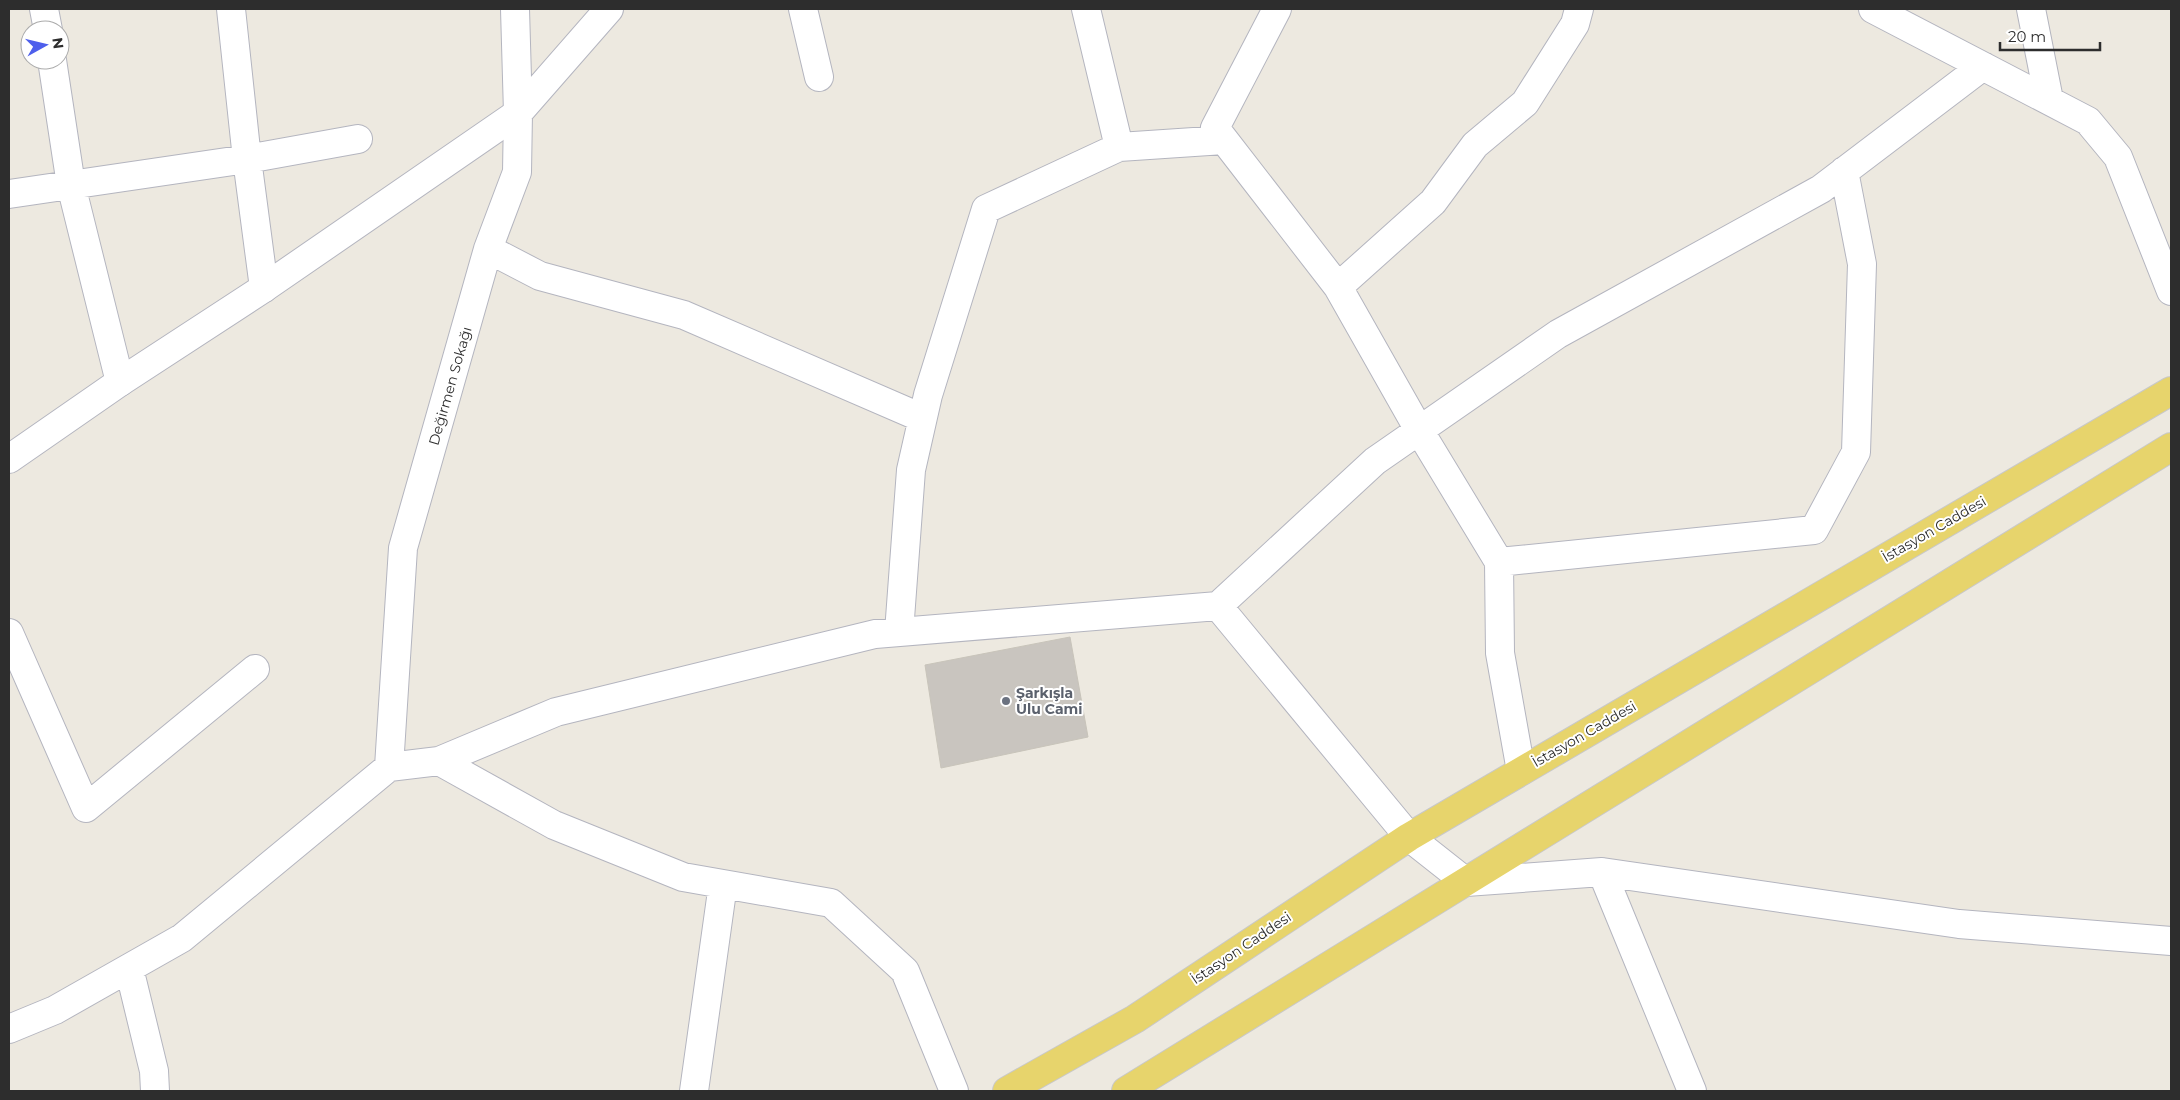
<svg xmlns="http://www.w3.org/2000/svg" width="2180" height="1100" viewBox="0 0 2180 1100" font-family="Montserrat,sans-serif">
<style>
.building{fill:#c9c5bf;stroke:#c8c4ba}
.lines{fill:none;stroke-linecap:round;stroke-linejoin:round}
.minor-casing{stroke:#b4b5bf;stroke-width:30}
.tertiary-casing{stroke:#b4b5bf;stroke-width:30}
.primary-casing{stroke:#c8c8c8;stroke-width:30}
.minor{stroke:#fff;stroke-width:28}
.tertiary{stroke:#fff;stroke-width:28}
.primary{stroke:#e7d46c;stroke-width:28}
.worship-dot{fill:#6b7280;stroke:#fff;stroke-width:2}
.labels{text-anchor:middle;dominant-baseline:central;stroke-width:4;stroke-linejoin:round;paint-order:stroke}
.street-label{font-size:14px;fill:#2d2d2d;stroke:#fff}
.worship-label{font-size:14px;font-weight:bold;fill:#5b616d;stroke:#fff;text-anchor:start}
</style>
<rect width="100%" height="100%" fill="#ede9e0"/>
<path class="building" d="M1070,637L1088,737L941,768L925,665Z"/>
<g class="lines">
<defs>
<path id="minor" d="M44,9L48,30
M231,9L247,159L264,288
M803,9L819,77
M1086,9L1119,147L1224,140
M1277,9L1215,128L1338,287L1419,430L1499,562L1814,530L1856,452L1862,264L1844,171
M1873,9L2088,121L2118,157L2171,291
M2031,9L2049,100
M52,60L71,185L120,382
M518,113L609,9
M9,194L247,159L358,139
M488,249L540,276L684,315L922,418
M1338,287L1433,202L1475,145L1525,103L1575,24L1579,9
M1499,562L1500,653L1521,771
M1218,606L1409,837L1466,882L1602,872L1959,924L2171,941
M899,632L911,470L928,395L986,209L1119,147
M9,633L86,808L255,669
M439,761L554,825L683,877L831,903L905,971L954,1091
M389,767L403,548L488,249L517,172L518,113L515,9
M1602,872L1692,1091
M129,968L154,1071L155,1091
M9,1029L55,1010L182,938L389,767L439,761L556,712L875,634L1218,606L1375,461L1558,334L1821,189L1983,66
M694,1091L723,884"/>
<path id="tertiary" d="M9,459L120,382L264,288L518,113"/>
<path id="primary" d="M1007,1091L1135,1019L1409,837L2171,391
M1126,1091L2171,447"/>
</defs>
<use href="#minor" class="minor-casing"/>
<use href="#tertiary" class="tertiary-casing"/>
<use href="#primary" class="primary-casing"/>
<use href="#minor" class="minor"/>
<use href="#tertiary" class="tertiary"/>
<use href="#primary" class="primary"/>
</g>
<circle class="worship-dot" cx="1006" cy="701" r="5"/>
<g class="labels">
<g class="street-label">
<text transform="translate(450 386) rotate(-74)">Değirmen Sokağı</text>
<text transform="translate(1934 529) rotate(-30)">İstasyon Caddesi</text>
<text transform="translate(1584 734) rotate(-30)">İstasyon Caddesi</text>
<text transform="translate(1241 948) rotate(-34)">İstasyon Caddesi</text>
</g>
<g class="worship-label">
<text x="1016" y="693">Şarkışla<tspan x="1016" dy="16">Ulu Cami</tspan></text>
</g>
</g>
<rect width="2180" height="1100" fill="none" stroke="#2d2d2d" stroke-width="20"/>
<g transform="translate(45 45) rotate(82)"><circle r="24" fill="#ffffff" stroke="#ababab"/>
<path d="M0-4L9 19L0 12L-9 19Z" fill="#4e5fec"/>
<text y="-8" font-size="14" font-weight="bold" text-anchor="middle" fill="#2d2d2d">N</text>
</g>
<path d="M2000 42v8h100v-8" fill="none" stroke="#2d2d2d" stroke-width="2.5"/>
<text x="2008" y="42" font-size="15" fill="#2d2d2d" stroke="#ffffff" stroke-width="4" paint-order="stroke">20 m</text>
</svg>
